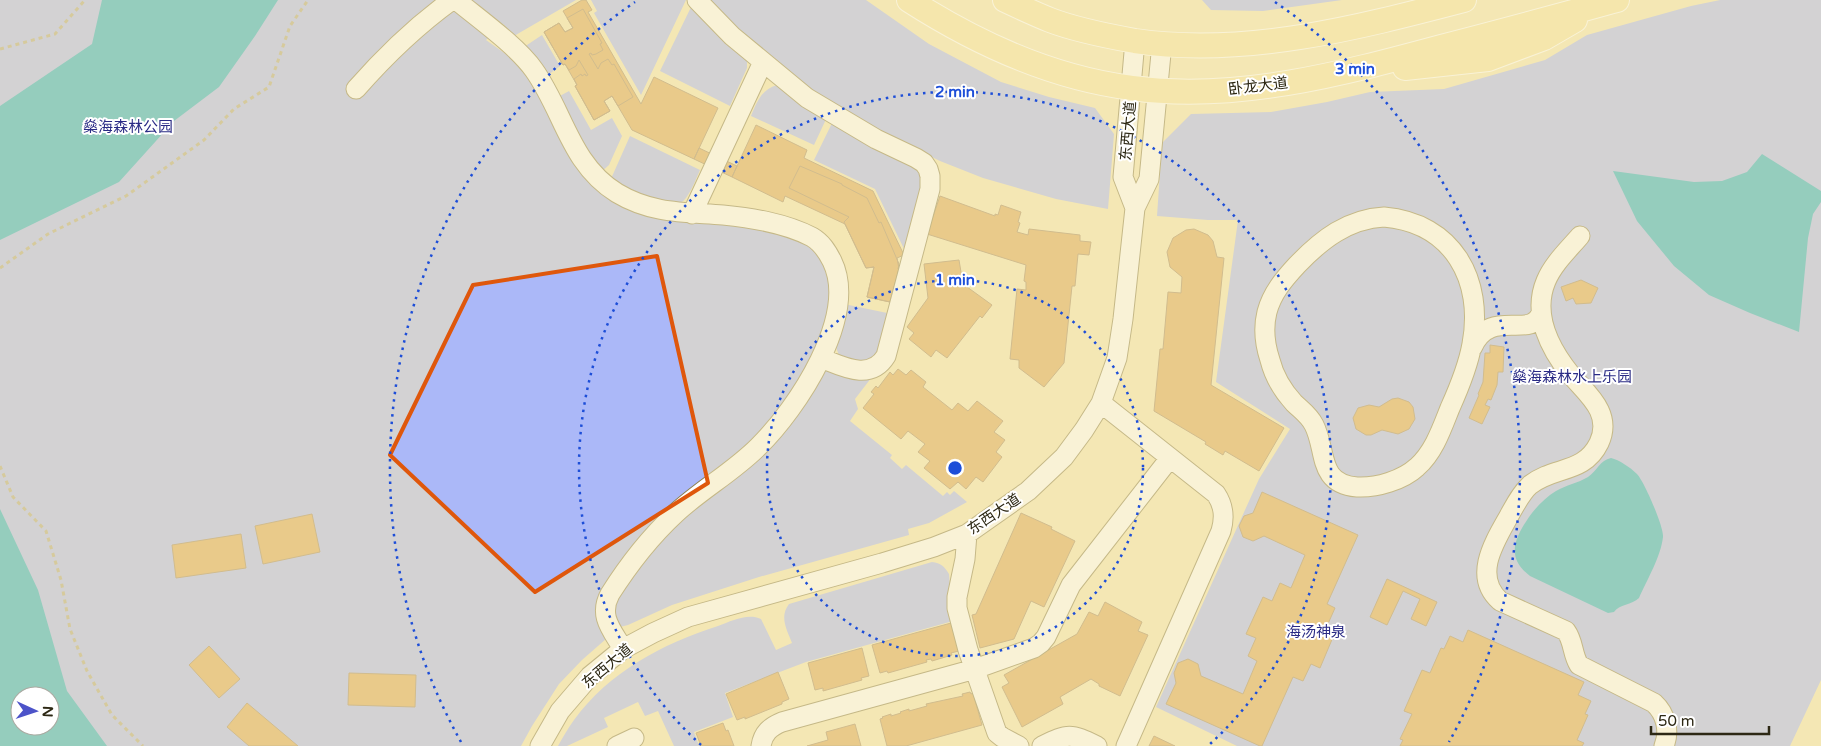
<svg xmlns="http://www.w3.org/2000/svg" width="1821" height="746" viewBox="0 0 1821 746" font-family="'Varela Round','Noto Sans SC',sans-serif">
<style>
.green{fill:#abb8f8;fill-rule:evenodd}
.water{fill:#22adc8;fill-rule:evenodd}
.building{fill:#dca757;stroke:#a6885f}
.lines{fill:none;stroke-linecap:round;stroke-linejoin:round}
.minor-casing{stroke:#8d8051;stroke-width:21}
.major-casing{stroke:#fff;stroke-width:26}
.path{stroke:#b2a77f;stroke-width:3;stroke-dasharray:4 4;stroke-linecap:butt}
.minor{stroke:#fff;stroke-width:19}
.major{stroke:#f5e5a3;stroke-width:24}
.marked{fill:none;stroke:#df570c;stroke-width:4;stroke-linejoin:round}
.ring{fill:none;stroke:#1d4ed8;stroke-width:2.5;stroke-dasharray:2.5 5}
.labels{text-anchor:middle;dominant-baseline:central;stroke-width:4;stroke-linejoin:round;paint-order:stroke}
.street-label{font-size:15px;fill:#2d2814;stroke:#fff}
.park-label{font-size:15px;fill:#2a2b85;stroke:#fff}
.centre{fill:#1d4ed8;stroke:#fff;stroke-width:2.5}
.ring-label{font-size:15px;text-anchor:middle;font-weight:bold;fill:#1d4ed8;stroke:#fff;stroke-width:4;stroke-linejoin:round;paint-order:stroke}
</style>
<rect width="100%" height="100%" fill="#f4e7b4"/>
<path class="green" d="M0,0H576L514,36L503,24L486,40L513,59L524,71L536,87L557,131L655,217L676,221L740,225L770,230L792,238L810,245L821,257L831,289L823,333L781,414L608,586L606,639L582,660L559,684L532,726L521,746H0ZM20,696H50V726H20Z
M591,0H686L641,95L594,13L597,11Z
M709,0H866L929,44L1001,82L1049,97L1095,108L1114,134L1108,209L1056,199L983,178L940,161L879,131L812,90L738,29Z
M1202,0H1342L1263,11L1211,10Z
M1720,0H1821V680L1790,746H1237L1156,707L1259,479L1290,429L1216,382L1238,220H1208L1157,216L1162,143L1191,114L1271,112L1327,102L1370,92L1444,89L1545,60L1587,35L1691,6Z
M693,3L747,59V68L730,106L660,71Z
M542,35L560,66L548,75L524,47Z
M777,85L784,86L828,115L814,145L751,116C757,102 761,90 777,85Z
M569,91L591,130L612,118L622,136L609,165L600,173L595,167L558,97Z
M834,119L914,162L925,176L907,255L875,189L814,160Z
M630,136L700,170C696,179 692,190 686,198C672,217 626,188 610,181Z
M844,304L892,314L873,363L841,358C829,341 839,323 844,304Z
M826,370L875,373L855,399L858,409L850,421L892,455L890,458L902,469L906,465L943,496L947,492L950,495L954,491L967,502L929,523L908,529L909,535L759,577L672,605L628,625L620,627L612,622V599L630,571L819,374Z
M932,562C941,563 944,566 949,574L953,621L806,662L725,693L733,717L694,732L699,746H674L658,711L645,716L638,702L604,718L608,727L567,746H558C563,737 568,728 574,720C609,672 662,644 718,626C732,621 747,613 761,619L776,650L792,643C787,630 779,617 789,604Z"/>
<path class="water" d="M102,0H278L255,36L219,87L174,121L119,182L0,240V106L92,44Z
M1762,154L1821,191V202L1813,214L1808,238L1799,332L1750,313L1709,295L1674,266L1637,221L1613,171L1694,182L1722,181L1747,172Z
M1611,458C1619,460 1630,467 1637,474C1644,481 1664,527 1663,537C1661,556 1647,580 1639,598C1632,605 1619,604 1614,612L1608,613L1530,576C1506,558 1514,539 1529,517C1536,507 1546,497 1556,491C1566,485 1578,483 1588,477C1597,471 1600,460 1611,458Z
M0,509L38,590L67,691L107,746H0ZM20,696H50V726H20Z"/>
<path class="building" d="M582,0H586L592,10L588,12L641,104L654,77L718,108L694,159L632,130L612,96L604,101L610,111L594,120L575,86L577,85L565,64L563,65L544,32L559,23L565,32L573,28L563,11Z
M583,9L602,43L600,44L603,50L596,54L592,55L591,53L589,54L598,69L601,63L608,59L612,65L614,64L633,97L618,106L612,96L604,101L610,111L594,120L575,86L577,85L574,79L581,74L582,76L585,74L586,76L588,75L579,60L576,66L569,70L565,64L563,65L544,32L559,23L565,32L573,28L567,18Z
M756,125L807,150L804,158L873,191L904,255L897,258L899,269L890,302L867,297L874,267L866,268L845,224L785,196L783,202L732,177Z
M699,148L737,166L732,177L694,159Z
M800,166L842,184V185L867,198L879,223L881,222L899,264L898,269H899L890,302L867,297L874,267L866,268L844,222L849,217L789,188Z
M940,196L995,216V214L998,215L1001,205L1021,212L1018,222L1020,223L1017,232L1028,235L1029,229L1080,235V241L1091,242L1089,255L1078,254L1075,286H1072L1064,363L1044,387L1019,368V360L1010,359L1017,289L1026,290V282L1024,281L1026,265L927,234Z
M1194,229L1208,235L1213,241L1217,257L1224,258L1211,385L1284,428L1259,471L1225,451L1223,455L1205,444L1206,442L1154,411L1160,349H1163L1168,292L1181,293L1182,277L1170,267L1167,252L1173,238L1186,230Z
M959,260L963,284L992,305L982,318L980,316L947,358L936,350L931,357L909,339L914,333L907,327L928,298L924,264Z
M1581,280L1598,288L1591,303L1576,304L1573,298L1566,301L1561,287Z
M1490,345L1504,347L1503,372H1498L1497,385L1491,400L1488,399L1485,405L1490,407L1482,424L1469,418L1479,395L1478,394L1483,382L1485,353H1490Z
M898,369L906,375L911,370L926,382L923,387L952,410L958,403L968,411L977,401L1003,421L994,432L1005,440L996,452L1002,457L983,482L976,477L966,489L958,482L950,489L924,468L930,461L918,452L925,444L908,431L901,439L863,408L874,394L871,392L876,386L878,388L890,372L893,375Z
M1398,398L1409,402L1413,407L1415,419L1409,429L1398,434L1382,430L1371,435H1366L1356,429L1353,418L1358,408L1369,405L1379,407L1392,399Z
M1262,492L1358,535L1327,604L1335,608L1327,626L1336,630L1320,668L1311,664L1303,681L1293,677L1262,746H1260L1166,704L1176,683L1174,673L1178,663L1188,659L1198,664L1201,676L1243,694L1257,661L1248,656L1256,638L1246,634L1263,597L1272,601L1280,583L1291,588L1305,555L1264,536L1253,541L1243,537L1239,526L1244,516L1253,513Z
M1021,513L1052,527L1051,529L1075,541L1044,607L1031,601L1014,639L980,648L972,615L976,614Z
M312,514L320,552L263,564L255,526Z
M241,534L246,568L176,578L172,545Z
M1387,579L1437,602L1426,626L1411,619L1420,599L1403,591L1387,625L1370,617Z
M1105,602L1142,622L1138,631L1148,635L1120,696L1099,686V684L1091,679L1060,697L1063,704L1022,727L1002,687L1009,683L1004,675L1077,634L1089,612L1098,616Z
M951,623L959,651L951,653L952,655L932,661L931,659L926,660L927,662L888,673L887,671L880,673L872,645Z
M1468,630L1584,682L1578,695L1591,701L1585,714L1588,715L1577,740L1584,743L1582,746H1400L1403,740L1400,739L1412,714L1404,711L1422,670L1430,673L1441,648L1444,649L1450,636L1463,642Z
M209,646L240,679L219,698L189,665Z
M862,648L869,676L861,678L862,680L823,691V688L815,690L808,663Z
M778,672L789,699L782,702V704L745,719V717L737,720L726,694Z
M349,673L416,675L415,707L348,705Z
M970,692L971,694L973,693L982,725L906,746H887L880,719L883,718L882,717L891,714V716L901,713L900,712L909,709V711L927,706L926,704L963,696L962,694Z
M247,703L298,746H249L227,727Z
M723,723L726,731L728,730L734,746H701L696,733Z
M855,724L861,746H807L828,740L826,732Z
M1154,736L1175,746H1149Z"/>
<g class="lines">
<defs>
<path id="minor" d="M456,0C479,19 517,46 534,70C564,112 570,164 617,193C652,214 685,212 723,215C753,218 785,223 812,237C822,243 827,251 832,261C859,316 797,409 758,447C733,472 702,489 676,513C650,537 629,564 610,594C598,616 612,630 623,649
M697,0L732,36L807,98L876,139L916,158L924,163L928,169L930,176V189L886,356C870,382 842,366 821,358
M356,89C385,56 416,26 452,0
M1135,208L1149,179L1162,43
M692,214L763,62
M1384,217C1453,223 1484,280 1472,344C1468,367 1459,388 1450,408C1442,428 1434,452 1417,467C1403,480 1377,488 1357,487C1317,484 1327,450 1314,425C1309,415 1301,410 1294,403C1283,391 1274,376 1270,360C1265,345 1263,328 1267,312C1272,293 1284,279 1297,265C1322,239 1348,219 1384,217Z
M1580,236C1568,250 1553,264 1546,281C1532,314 1550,349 1571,375C1587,394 1613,413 1599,443C1584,474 1554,466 1530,485C1521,493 1515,505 1509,516C1495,541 1472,576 1500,601L1566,631C1574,642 1572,654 1579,665L1654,703C1666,714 1670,731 1664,746
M1472,348C1490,306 1531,341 1541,313
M1101,403L1216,494C1224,506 1225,517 1221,531L1126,746
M967,534L965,559L957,597V608L968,650L997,733L1002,737L1019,746
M540,746L560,711L590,676L623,649L653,633L688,617L882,563L934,547L967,534L1028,491L1064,457L1084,430L1101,403L1117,358L1123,319L1135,208L1123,177L1135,41
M617,746L634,738
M761,746C763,733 770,727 782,722L975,669L1034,648L1041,643L1046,637L1071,585L1170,458
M1042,746C1069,733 1070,733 1097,746"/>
<path id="major" d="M909,0C976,43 1052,78 1132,88C1236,102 1341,74 1441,47C1500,32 1558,16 1617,0
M1005,0C1020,7 1035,14 1050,20C1076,30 1107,36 1135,41C1245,57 1357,28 1464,0
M1405,68L1488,59L1544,38L1575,20"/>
</defs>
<use href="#minor" class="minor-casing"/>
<use href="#major" class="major-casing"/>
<path class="path" d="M0,49L55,34L85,0
M0,268L48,234L126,196L204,140L234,109L269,87L290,26L308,0
M0,466L13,497L46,531L61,580L70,629L87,671L112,715L143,746"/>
<use href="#minor" class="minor"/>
<use href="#major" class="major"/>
</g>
<path d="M0 0H1821V746H0ZM657,256L708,483L535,592L390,455L473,285Z" fill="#f4e7b4" fill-opacity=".55" fill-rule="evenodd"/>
<path class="marked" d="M657,256L708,483L535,592L390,455L473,285Z"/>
<g class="ring">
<circle cx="955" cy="468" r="188"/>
<path d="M701 745A376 376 0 1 1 1209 745"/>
<path d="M461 742A565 565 0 0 1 635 2M1275 2A565 565 0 0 1 1449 742"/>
</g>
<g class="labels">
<g class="street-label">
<text transform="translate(1258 86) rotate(-7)">卧龙大道</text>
<text transform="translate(1128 131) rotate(-85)">东西大道</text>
<text transform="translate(994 514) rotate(-34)">东西大道</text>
<text transform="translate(607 666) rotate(-40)">东西大道</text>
</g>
<g class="park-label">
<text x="128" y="127">燊海森林公园</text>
<text x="1572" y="377">燊海森林水上乐园</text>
<text x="1316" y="632">海汤神泉</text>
</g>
</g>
<circle cx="955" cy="468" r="8" class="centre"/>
<g class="ring-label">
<text x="1355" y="74">3 min</text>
<text x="955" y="97">2 min</text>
<text x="955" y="285">1 min</text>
</g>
<g transform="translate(35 711) rotate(93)"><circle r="24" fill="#ffffff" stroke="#aba9a1"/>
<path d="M0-4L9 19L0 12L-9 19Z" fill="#4c53c9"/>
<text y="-8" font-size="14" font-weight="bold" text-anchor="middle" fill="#2d2814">N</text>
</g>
<path d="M1651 726v8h118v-8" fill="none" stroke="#2d2814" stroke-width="2.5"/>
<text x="1658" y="726" font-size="15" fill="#2d2814" stroke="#ffffff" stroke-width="4" paint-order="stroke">50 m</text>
</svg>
